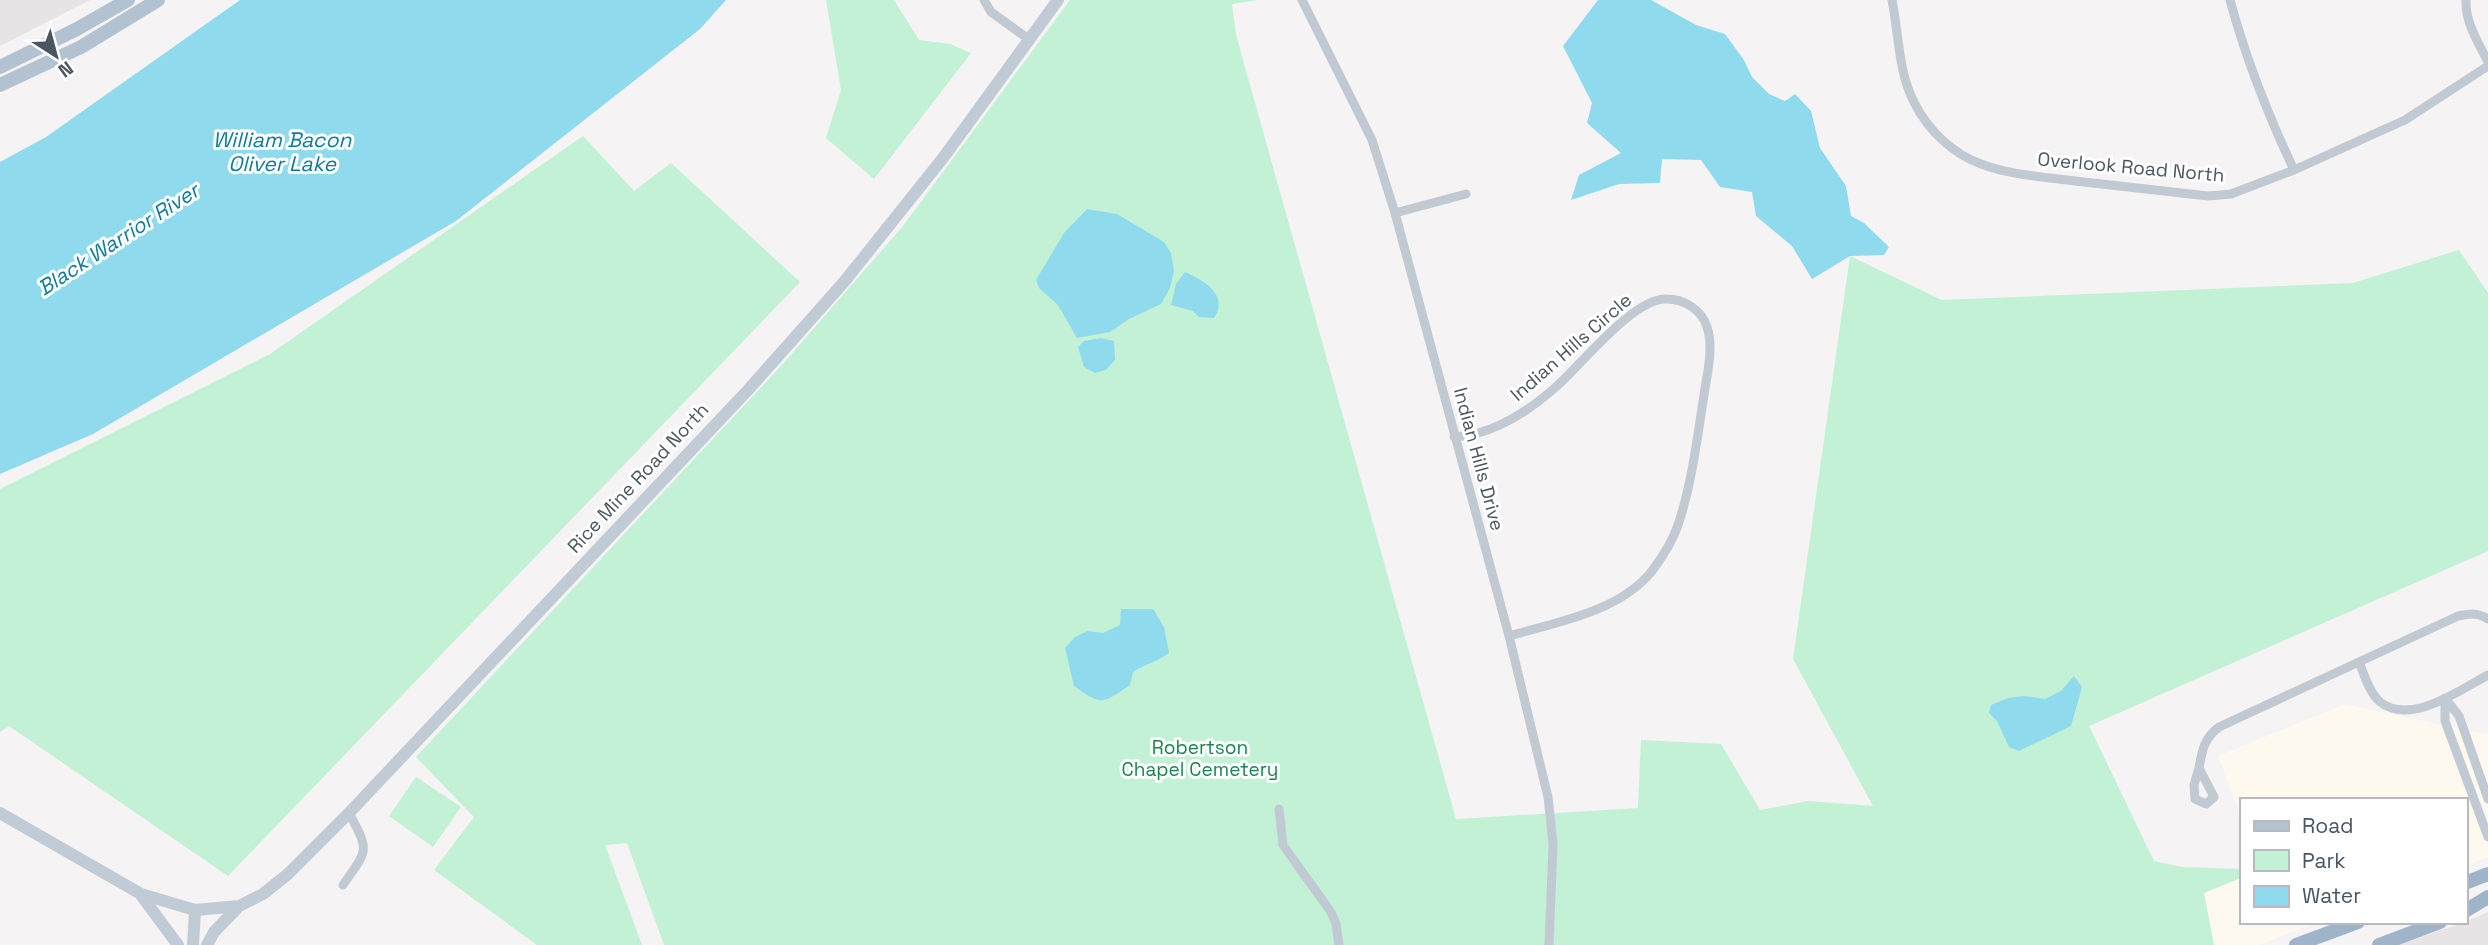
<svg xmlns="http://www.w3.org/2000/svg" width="2488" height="945" viewBox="0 0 2488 945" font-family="'Space Grotesk',sans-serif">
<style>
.commercial{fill:#fdf9ef}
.education{fill:#e6e4e5}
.green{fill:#c3f1d5}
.water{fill:#90daee}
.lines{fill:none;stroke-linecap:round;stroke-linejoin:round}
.minor{stroke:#c1cad2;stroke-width:9}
.secondary{stroke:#c1cbd6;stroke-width:12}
.primary{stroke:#b3c2d1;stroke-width:14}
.trunk{stroke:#9fb4c9;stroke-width:14}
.labels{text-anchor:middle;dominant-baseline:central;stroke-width:6;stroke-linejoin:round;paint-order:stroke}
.street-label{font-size:19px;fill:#4a5661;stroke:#fff}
.park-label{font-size:19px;fill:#17864f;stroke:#fff}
.water-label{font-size:21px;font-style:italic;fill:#0c7c9b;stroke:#fff}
</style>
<rect width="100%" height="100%" fill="#f5f3f3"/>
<path class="commercial" d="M2345,704L2484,734L2488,732V857L2465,866V800H2241V816L2218,756Z
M2241,878V922H2318L2259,945H2214L2204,893Z"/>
<path class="education" d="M0,0H90L0,46Z
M2488,912V945H2398L2465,922Z"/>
<path class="green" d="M826,0H894L919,40L950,44L971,53L874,179L826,138L841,90Z
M1070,0H1258L1232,4L1236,35L1456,819L1638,808L1641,740L1721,744L1760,810L1808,801L1873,806L1793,659L1850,256L1942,300L2353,283L2459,250L2488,293V551L2089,726L2154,861L2182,867L2241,869V878L2204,893L2214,945H664L627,843L605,845L642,945H537L434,870L474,817L416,757L781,366L903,226Z
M583,136L634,191L671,163L800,282L228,876L9,726L0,732V489L270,354Z
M416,777L461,807L433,847L389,816Z"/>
<path class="water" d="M240,0H726L700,29L456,221L93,434L0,474V162L46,137Z
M1598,0H1651L1696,25L1725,34L1744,60L1752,77L1769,94L1785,101L1795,94L1811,111L1820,148L1846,186L1851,216L1864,223L1889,247L1884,255L1850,256L1812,279L1792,246L1756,216L1752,192L1720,187L1701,160L1662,159L1660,183L1619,184L1571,200L1579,175L1621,153L1587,123L1592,103L1563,46Z
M1087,209L1117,214L1164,242L1171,253L1174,271L1170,288L1161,304L1129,319L1110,332L1077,338L1058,305L1039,288L1036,280L1064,233Z
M1185,272C1205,281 1229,295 1214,318L1199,317L1193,311L1171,305L1176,284Z
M1101,338L1114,341L1115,360L1106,370L1095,373L1084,367L1078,347L1084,341Z
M1121,609H1153L1164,627L1169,653C1157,662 1145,664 1133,672L1130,685C1102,704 1102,706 1074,686L1065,648L1075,637L1088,631L1103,633L1120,625Z
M2074,676L2082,687L2071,726L2019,751L2009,747L1997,721L1989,713L1991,705L2008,698L2025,696L2045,699L2061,691Z"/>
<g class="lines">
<path class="minor" d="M984,0L991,12L1030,40
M1302,0L1372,140L1395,213L1509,636L1548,797L1553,844L1549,945
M1892,0C1899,34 1898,73 1915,104C1928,130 1953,154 1981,164C2010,175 2044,177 2075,181C2120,186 2164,191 2208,196L2231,194L2294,170L2405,120L2488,66
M2230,0C2246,59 2268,115 2294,170
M2466,0C2465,22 2478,42 2488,62
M1395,213L1466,194
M1454,437C1492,435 1529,411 1557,386C1581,365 1634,297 1667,299C1684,299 1702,310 1707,327C1714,348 1707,374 1704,395C1697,439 1692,483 1678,525C1673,540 1661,559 1652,571C1619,612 1557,622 1509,636
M2359,662C2364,674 2369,692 2379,701C2409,727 2460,690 2488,675
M2445,698V721L2488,837
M2445,698L2459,716L2488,799
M2199,768C2202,751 2204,738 2219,727L2458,616C2469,614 2478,612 2488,619
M2199,768L2214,797L2206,804L2195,799L2194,785Z
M1279,809L1283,845L1331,912L1336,924L1339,945
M343,885C368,849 370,852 349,813"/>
<path class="secondary" d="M0,813L141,894L195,910L239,906
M141,895L178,945
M193,945L195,910
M207,945L214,932L239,906L263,894L288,874L349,813L748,390L844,282L943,158L1058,0"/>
<path class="primary" d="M0,67L77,29L128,0
M0,85L81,47L158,0"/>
<path class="trunk" d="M2465,883L2488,874
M2465,911L2488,897
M2296,945L2358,922
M2379,945L2440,922"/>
</g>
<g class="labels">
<g class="street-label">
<text transform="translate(2131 167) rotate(5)">Overlook Road North</text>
<text transform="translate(1571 347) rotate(-41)">Indian Hills Circle</text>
<text transform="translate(1479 459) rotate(75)">Indian Hills Drive</text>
<text transform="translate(638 478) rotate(-47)">Rice Mine Road North</text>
</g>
<g class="park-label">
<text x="1200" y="747">Robertson<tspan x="1200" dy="22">Chapel Cemetery</tspan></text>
</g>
<g class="water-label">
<text x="282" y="139">William Bacon<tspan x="282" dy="24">Oliver Lake</tspan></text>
<text transform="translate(118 239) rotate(-33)">Black Warrior River</text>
</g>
</g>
<rect x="2240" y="798" width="228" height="126" fill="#ffffff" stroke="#b7bbc0" stroke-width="2"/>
<rect x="2254" y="821" width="35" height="10" fill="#b3c2d1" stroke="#b7bbc0" stroke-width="2"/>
<text x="2302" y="833" font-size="21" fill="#4a5661">Road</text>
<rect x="2254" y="850" width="35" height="21" fill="#c3f1d5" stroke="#b7bbc0" stroke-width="2"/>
<text x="2302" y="868" font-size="21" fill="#4a5661">Park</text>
<rect x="2254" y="886" width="35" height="21" fill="#90daee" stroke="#b7bbc0" stroke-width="2"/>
<text x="2302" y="903" font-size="21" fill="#4a5661">Water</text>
<g transform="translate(56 56) rotate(144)" stroke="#ffffff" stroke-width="5" paint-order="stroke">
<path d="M0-5L12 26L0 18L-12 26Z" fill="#4a5661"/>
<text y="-10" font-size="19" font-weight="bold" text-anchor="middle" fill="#4a5661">N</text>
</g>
</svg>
